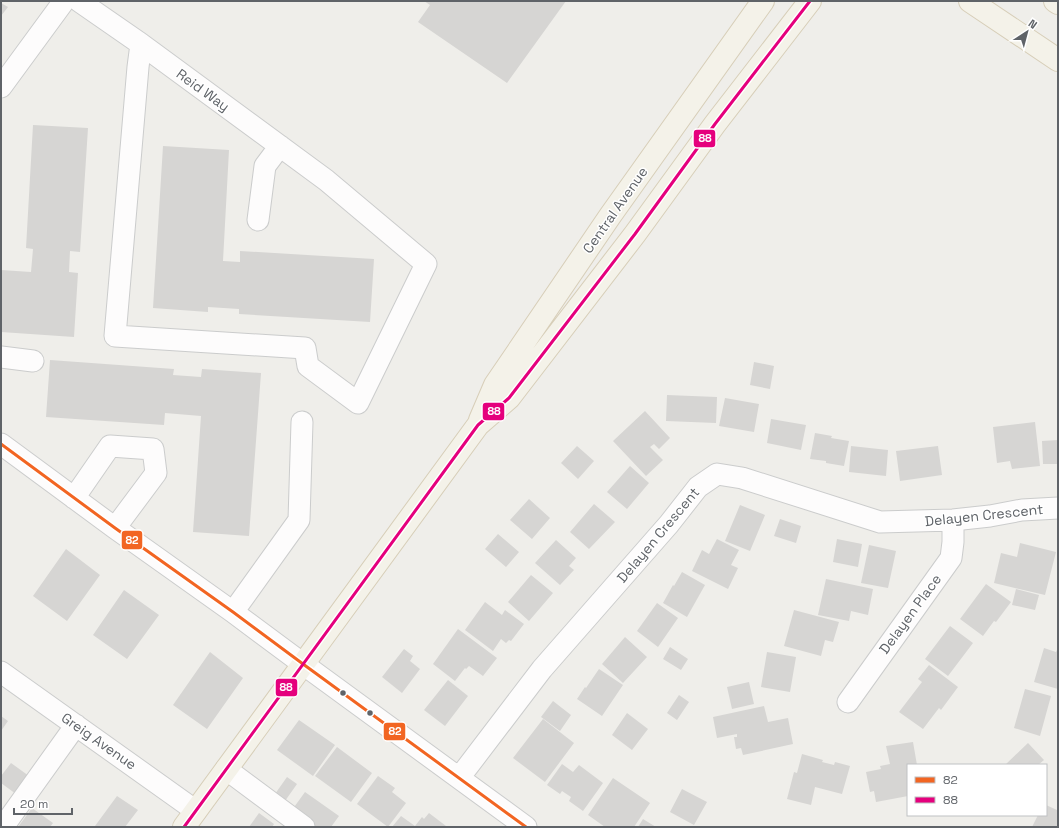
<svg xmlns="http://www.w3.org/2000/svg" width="1059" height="828" viewBox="0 0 1059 828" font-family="'Space Grotesk',sans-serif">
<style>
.building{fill:#d6d5d3}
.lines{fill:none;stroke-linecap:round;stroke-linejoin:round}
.minor-casing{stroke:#cbcccc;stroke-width:23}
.major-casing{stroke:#d7ceb8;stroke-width:24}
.minor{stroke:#fdfcfc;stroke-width:21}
.major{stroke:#f4f2e9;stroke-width:22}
.bus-1-casing{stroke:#fff;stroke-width:6}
.bus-2-casing{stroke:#fff;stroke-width:6}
.bus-1{stroke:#f26522;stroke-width:3}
.bus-2{stroke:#e5007d;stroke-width:3}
.bus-dot{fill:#5f6368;stroke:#fff;stroke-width:1.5}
.labels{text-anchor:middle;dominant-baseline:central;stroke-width:3;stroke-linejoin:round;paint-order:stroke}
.street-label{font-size:14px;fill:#5f6368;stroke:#fff}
.line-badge{stroke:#fff;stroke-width:1.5}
.badge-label{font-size:11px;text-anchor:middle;font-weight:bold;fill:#fff}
</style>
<rect width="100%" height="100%" fill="#efeeea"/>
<path class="building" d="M424,1H566L507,83L418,22L430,5Z
M1,3L8,7L1,16Z
M33,125L88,128L80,252L70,251L69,272L78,273L74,337L1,332V270L31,272L33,249L26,248Z
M163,146L229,150L223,261L240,262V251L374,259L370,322L239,314V309L208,307V312L153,308Z
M50,360L174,369L173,375L201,377L202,369L261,373L249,536L193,532L201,416L165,413L164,425L46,417Z
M754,362L774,366L770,389L750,385Z
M667,395L717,397L716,423L666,421Z
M725,398L759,404L754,432L719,426Z
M645,411L670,438L659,449L654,444L650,447L663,460L646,476L613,441Z
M771,419L806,425L801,450L767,443Z
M1035,422L1040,466L1012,469L1010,461L997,463L993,427Z
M815,433L832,436L831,438L849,441L844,466L826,463V461L810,459Z
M1058,440V464H1043L1042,441Z
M577,446L594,461L578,479L561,463Z
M851,446L888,450L886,476L849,472Z
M938,446L942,475L900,481L896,451Z
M630,466L649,483L627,509L607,492Z
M529,499L550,518L532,539L510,520Z
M594,504L615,522L589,549L570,532Z
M740,505L765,515L750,551L725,541Z
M780,519L801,526L796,543L774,536Z
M498,534L519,552L506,567L485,549Z
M717,539L739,550L731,565L738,568L728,589L692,571L702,550L709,554Z
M837,539L862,544L858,567L833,562Z
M556,540L576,558L569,566L574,570L560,585L535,563Z
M1020,543L1056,552L1045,595L994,583L1001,553L1017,557Z
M869,545L896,551L888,588L861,583Z
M66,549L100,575L67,621L33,596Z
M682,572L705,585L687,617L663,603L673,585L674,586Z
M531,575L553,593L529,621L508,602Z
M826,579L873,589L868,615L851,611L849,621L818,615Z
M986,584L1011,602L996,622L994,621L983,636L960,619Z
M1016,589L1039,595L1035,610L1012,605Z
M124,590L159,615L127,659L93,635Z
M485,602L502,615L505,610L524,624L511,641L509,640L506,643L501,639L493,651L465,630Z
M657,603L678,618L658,647L637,631Z
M794,610L839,622L833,642L825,640L821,656L784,646Z
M950,626L973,643L948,676L925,659Z
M458,629L497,658L483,676L469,666L466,669L465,668L455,681L433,664Z
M625,637L647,657L623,683L602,664Z
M670,647L688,659L681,670L663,659Z
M1044,648L1056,652L1058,648V689L1034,682Z
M404,649L413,656L410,661L420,669L402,693L382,677Z
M210,652L243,678L207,729L173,705Z
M767,652L796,657L790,692L761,687Z
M929,665L958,687L941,710L939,708L923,729L899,712L922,682L918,679Z
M599,669L623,685L602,716L577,699L585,687L586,688Z
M448,680L468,696L445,726L424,710Z
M749,682L754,704L732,709L727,687Z
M1025,689L1051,696L1040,736L1014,728Z
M679,695L689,702L677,720L667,713Z
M553,701L571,715L560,731L541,717Z
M764,706L768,722L788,718L793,744L743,755L741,748L736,749L734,737H737V734L717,738L713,717Z
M627,713L648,729L632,750L612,735Z
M1,716L8,721L1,731Z
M543,719L574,743L545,782L513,758Z
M299,720L335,745L313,776L277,750Z
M913,742L917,765H908V796L876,802L874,791L870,792L866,772L881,769L880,766L890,764L886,746Z
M1028,743L1044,760L1038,765H1005Z
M337,747L372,773L351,802L315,776Z
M802,754L823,760L822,762L834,765L835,762L850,766L842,794L815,787L811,805L787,799L794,772L797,773Z
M11,763L29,776L16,794L1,783V776Z
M562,764L573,772L579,765L603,783L583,811L569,801L571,797L562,791L560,794L547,785Z
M378,776L395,788L392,792L406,803L388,827L357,804Z
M287,777L297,784L285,801L275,794Z
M613,778L650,803L634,827H605L588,815Z
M682,789L707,802L694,825L670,812Z
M305,792L339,816L331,827H315L292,810Z
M117,796L138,810L125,827H96L95,826Z
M1046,805L1057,810L1058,808V827H1032L1038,815H1046Z
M32,808L53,823L50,827H18Z
M259,813L274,824L272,827H249Z
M429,813L446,826L445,827H392L401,816L415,826L422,817L424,819Z
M643,819L656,827H638Z"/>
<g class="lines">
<defs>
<path id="minor" d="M79,1L141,44L326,180L426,264L358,403L308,366L305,348L115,336L138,67L141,44
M1,87L64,1
M258,220L265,166L280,146
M1,357L33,361
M1,444L115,528L233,612L303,664L526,827
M74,498L110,446L153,449L156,473L115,528
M233,612L299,520L302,422
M1,672L196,811
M848,702L951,558L953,542V520
M226,769L304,827
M459,778L542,669L669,524L698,487L717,474L742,478L880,522L953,520L990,516L1022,510L1058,508
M3,827L76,725"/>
<path id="major" d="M970,1L1058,60
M1055,1L1058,3
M480,420L495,385L610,216L763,1
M184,827L478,425L509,398L635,234L715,124L810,1"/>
</defs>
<use href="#minor" class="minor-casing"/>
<use href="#major" class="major-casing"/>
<use href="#minor" class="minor"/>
<use href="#major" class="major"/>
<defs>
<path id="bus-1" d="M1,444L115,528L233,612L303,664L526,827"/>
<path id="bus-2" d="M184,827L478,425L509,398L635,234L715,124L810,1"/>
</defs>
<use href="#bus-1" class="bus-1-casing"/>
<use href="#bus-2" class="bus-2-casing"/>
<use href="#bus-1" class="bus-1"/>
<use href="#bus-2" class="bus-2"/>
</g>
<g class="bus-dot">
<circle cx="343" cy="693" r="3.5"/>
<circle cx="370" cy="713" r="3.5"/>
</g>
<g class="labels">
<g class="street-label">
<text transform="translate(203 90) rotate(36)">Reid Way</text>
<text transform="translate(615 210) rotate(-55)">Central Avenue</text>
<text transform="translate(984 515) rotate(-6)">Delayen Crescent</text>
<text transform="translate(658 535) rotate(-50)">Delayen Crescent</text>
<text transform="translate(910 614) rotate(-54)">Delayen Place</text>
<text transform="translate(99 741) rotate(35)">Greig Avenue</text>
</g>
</g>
<g class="line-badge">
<rect x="693" y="129" width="23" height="19" rx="4" fill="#e5007d"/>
<rect x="482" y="402" width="23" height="19" rx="4" fill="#e5007d"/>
<rect x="121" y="530" width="22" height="20" rx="4" fill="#f26522"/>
<rect x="275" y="678" width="23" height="19" rx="4" fill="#e5007d"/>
<rect x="383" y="722" width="23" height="19" rx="4" fill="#f26522"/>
</g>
<g class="badge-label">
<text x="705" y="142">88</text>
<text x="494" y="415">88</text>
<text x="132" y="544">82</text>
<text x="286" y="691">88</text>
<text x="395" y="735">82</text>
</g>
<rect width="1059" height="828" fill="none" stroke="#5f6368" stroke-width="4"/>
<rect x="907" y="764" width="140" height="52" fill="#ffffff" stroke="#bfc1c3"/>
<rect x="915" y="777" width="20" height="6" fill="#f26522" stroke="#bfc1c3"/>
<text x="943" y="784" font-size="12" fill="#5f6368">82</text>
<rect x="915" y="797" width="20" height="6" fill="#e5007d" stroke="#bfc1c3"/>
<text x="943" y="804" font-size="12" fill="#5f6368">88</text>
<g transform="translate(1027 32) rotate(36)" stroke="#ffffff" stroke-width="3" paint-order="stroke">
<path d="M0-3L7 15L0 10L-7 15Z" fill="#5f6368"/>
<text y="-6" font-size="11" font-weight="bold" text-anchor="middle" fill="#5f6368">N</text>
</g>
<path d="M14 808v6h58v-6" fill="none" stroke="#5f6368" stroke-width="2"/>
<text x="20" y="808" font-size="12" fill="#5f6368" stroke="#ffffff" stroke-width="3" paint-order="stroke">20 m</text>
</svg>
